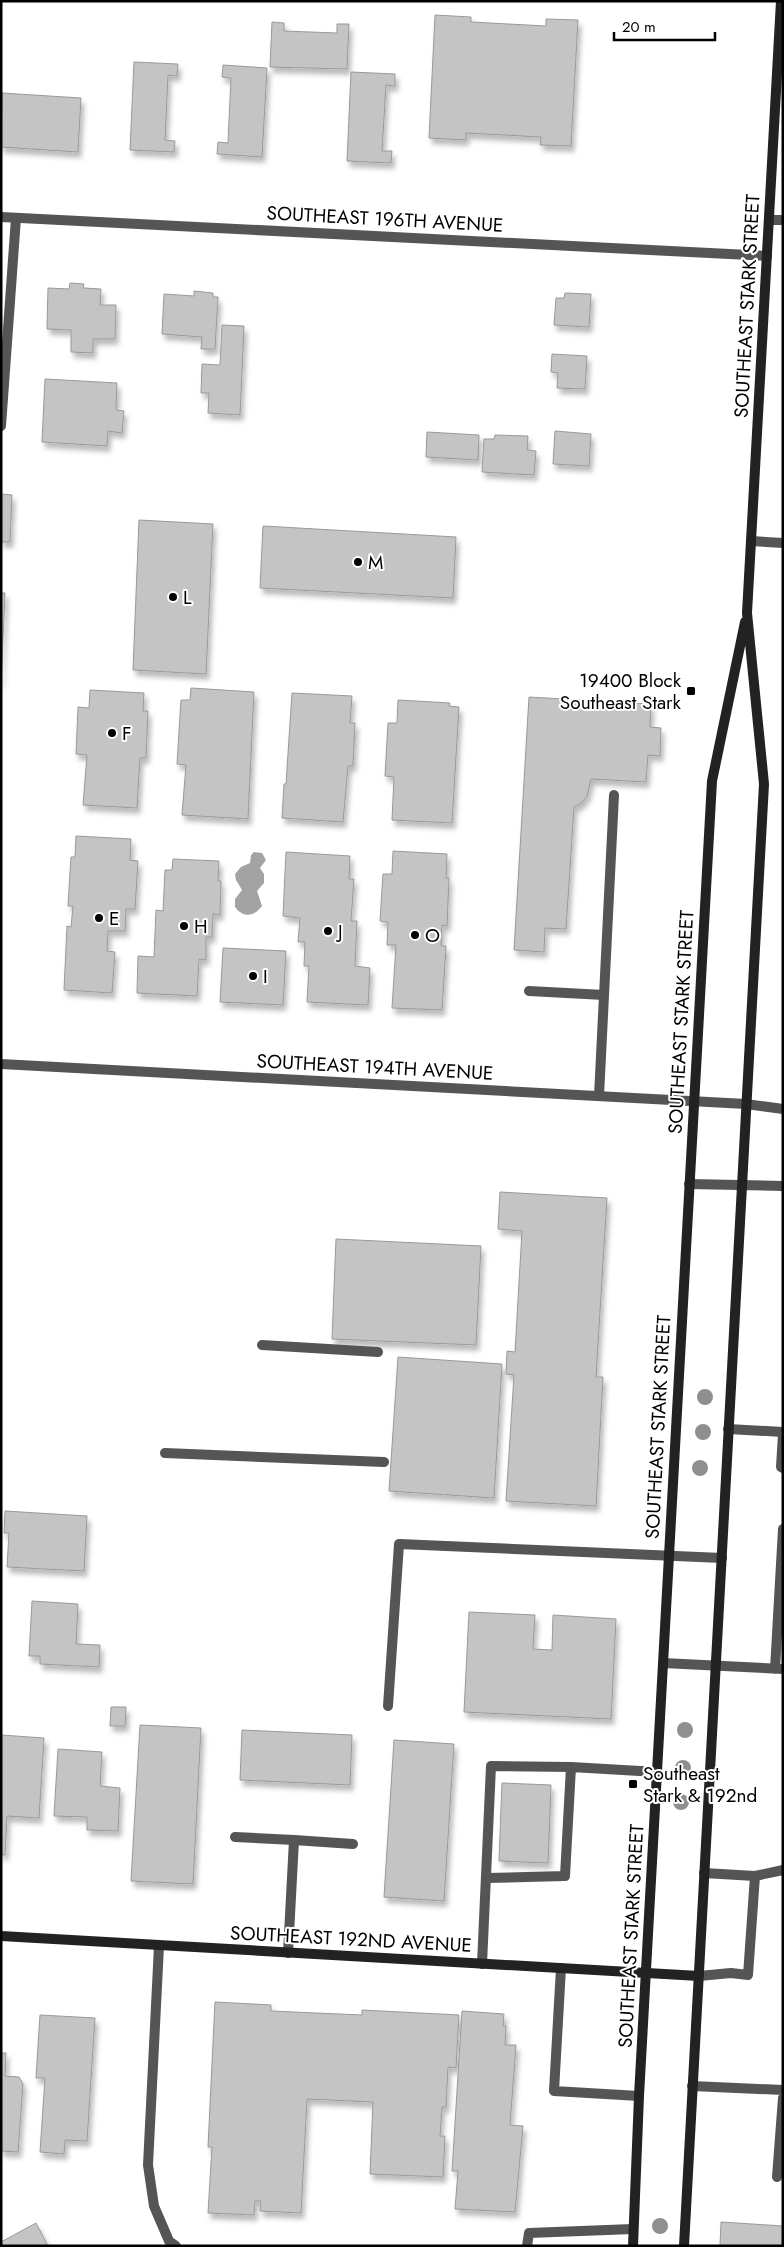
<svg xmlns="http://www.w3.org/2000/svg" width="784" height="2247" viewBox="0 0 784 2247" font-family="Jost,sans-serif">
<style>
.water{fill:#a3a3a3}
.building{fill:#c4c4c4;stroke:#999;filter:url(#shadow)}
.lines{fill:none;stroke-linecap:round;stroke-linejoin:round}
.lane{stroke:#555;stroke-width:10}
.street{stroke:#555;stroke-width:10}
.secondary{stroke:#222;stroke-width:10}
.tree{fill:#8f8f8f}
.poi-dot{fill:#000;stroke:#fff;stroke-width:2}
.labels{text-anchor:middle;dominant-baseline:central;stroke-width:4;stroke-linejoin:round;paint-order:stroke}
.street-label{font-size:19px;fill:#000;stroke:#fff}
.poi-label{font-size:19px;fill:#000;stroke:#fff;text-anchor:start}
</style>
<defs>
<filter id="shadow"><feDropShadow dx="3" dy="5.5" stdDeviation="2.5" flood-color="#0004"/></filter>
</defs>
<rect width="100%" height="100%" fill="#fff"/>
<path class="water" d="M254,852L262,853L266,860L260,868L264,874V883L257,891L262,906C254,917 243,918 235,907V899L242,890L236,880L235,874L241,867L250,863L251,855Z"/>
<path class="building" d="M435,15L471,17V22L546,26V19L578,20L571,146L540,145L541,137L466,133V140L429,138Z
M272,22L284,23V31L337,33V24H349L347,69L270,67Z
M134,62L178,64L177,76L168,75L165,140L175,141L174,152L130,150Z
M223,65L267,68L262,157L217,154L218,142L228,143L231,78L222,77Z
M351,72L395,74V86L386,85L382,151H392L391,163L347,161Z
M2,93L81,98L78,152L1,147Z
M70,283L84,284L83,288L101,289L100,305H116L115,339H93V353L71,352V330L47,329L48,288L69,289Z
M194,291L213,293V297H218L215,349H201L202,337L162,334L164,294L194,296Z
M565,293L591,294L589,327L554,325L556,298H564Z
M222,325L244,326L240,415L208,413L209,393H201L202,364L220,365Z
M552,354L587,356L585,389L557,388L558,373L551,372Z
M45,379L117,383L116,410L124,411L122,433L108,431L107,446L42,442Z
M555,431L591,434L589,466L553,464Z
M427,432L479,435L478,460L426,457Z
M495,435L528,436L527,450L536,451L534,475L482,472L484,439H494Z
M1,494L12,495L10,542H1Z
M139,520L213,524L206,674L133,670Z
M263,526L456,537L453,598L260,588Z
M1,593H5L1,683Z
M191,688L254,692L248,819L182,815L186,765L177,764L181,700H190Z
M90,690L144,693L143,711H148L146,758H140L137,808L83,805L87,755L76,754L78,707L89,708Z
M292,693L352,696L350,723H355L353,766H348L343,822L282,818L284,784H286Z
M529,697L651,704L650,727L661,728L660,756L648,755L646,782L591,779L587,796L581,803L574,807L566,929L545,928L544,952L514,950Z
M398,700L450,703L449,706L459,707L452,823L392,820L394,777L385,776L388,723H397Z
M76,836L131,839L130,860L138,861L135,909H126L125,931H108L107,951L115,952L112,993L64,990L67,926L71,927L73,906H68L71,857H75Z
M393,851L447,854L446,878H449L447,926L442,925L441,946H446L442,1010L392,1008L396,945H387L388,922L380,921L383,874H392Z
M286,852L350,856L349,879H354L351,921H357L355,966L370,968L368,1005L307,1002L309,966H304L305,942H298L300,918L283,916Z
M173,859L219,861L218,881H221L220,915L213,914L212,937H206V960L199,959L197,996L137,993L138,956L154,957L156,910L163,911L165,870H172Z
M223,948L286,951L283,1005L220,1002Z
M500,1192L607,1198L596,1377H603L596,1506L506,1501L514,1375L506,1374L507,1351L515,1352L522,1231L498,1229Z
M336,1239L481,1246L476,1345L332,1339Z
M398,1357L502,1364L494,1498L389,1491Z
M5,1511L87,1516L84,1571L7,1567L9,1533H4Z
M32,1601L78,1604L76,1644L100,1645L99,1667L40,1664V1656H29Z
M469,1612L535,1615L533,1649L552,1650L553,1615L616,1619L611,1719L464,1712Z
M111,1707H126L125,1726H110Z
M140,1725L201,1728L193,1884L131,1881Z
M242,1730L352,1735L350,1785L240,1780Z
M1,1735L44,1738L39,1818L7,1816L5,1855H1Z
M394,1740L454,1744L444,1901L384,1897Z
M58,1749L102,1752L100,1786L120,1788L118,1831L87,1830V1817L54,1816Z
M502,1783L551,1785L548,1863L499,1861Z
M215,2002L271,2005V2011L362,2015V2010L459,2015L456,2068L448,2067L446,2107H442L440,2136H445L443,2177L370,2174L373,2102L307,2099L301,2213L260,2211L261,2201H255L254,2215L208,2213L212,2147H208Z
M462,2011L504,2014L503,2026H506L505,2045H516L510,2125L523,2126L515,2212L455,2209L458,2171H452Z
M40,2015L95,2018L87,2141L65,2140L64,2154L40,2152L45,2078H36Z
M1,2053H6L5,2076L19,2077L23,2084L18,2152L1,2151Z
M721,2222L783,2226V2246H720Z
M36,2223L48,2246H1V2242Z"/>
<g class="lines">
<path class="lane" d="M769,220H783
M1,426L16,218
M751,541L783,543
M529,991L604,995
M599,1096L614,795
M746,1104L783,1109
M689,1184L783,1186
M262,1345L378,1352
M728,1429L783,1432
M783,1434L781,1467L783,1468
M165,1453L384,1462
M663,1663L783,1669
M775,1669L783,1529
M388,1706L399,1544L722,1558
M235,1837L294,1840L288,1953
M294,1840L353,1844
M704,1873L755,1876L783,1870
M486,1878L565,1876L571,1767
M159,1946L148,2165L154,2206L169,2241L176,2246
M482,1964L491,1766L571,1767L657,1772
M561,1968L554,2091L639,2096
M699,1976L731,1973L748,1975L755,1876
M692,2086L783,2090
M777,2177L783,2098
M527,2246L529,2233L633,2229"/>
<path class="street" d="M1,217L767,256
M1,1064L746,1104"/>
<path class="secondary" d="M1,1936L699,1976
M633,2246L639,2096L712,781L745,622
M684,2246L764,784L747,613L781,1"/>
</g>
<g class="tree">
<circle cx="705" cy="1397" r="8"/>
<circle cx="703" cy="1432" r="8"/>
<circle cx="700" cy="1468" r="8"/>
<circle cx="685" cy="1730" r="8"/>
<circle cx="683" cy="1768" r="8"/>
<circle cx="681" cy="1802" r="8"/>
<circle cx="660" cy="2226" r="8"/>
</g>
<g class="poi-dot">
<circle cx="358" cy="562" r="5"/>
<circle cx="173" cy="597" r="5"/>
<rect x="686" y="686" width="10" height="10" rx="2.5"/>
<circle cx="112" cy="733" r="5"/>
<circle cx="99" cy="918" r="5"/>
<circle cx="184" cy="926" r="5"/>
<circle cx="328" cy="931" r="5"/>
<circle cx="415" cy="935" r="5"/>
<circle cx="253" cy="976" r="5"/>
<rect x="628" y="1779" width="10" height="10" rx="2.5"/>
</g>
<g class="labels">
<g class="street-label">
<text transform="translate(385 219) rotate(3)">SOUTHEAST 196TH AVENUE</text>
<text transform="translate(747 306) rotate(-87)">SOUTHEAST STARK STREET</text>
<text transform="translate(681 1022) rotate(-87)">SOUTHEAST STARK STREET</text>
<text transform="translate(375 1067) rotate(3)">SOUTHEAST 194TH AVENUE</text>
<text transform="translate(658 1427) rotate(-87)">SOUTHEAST STARK STREET</text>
<text transform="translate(631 1936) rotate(-87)">SOUTHEAST STARK STREET</text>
<text transform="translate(351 1939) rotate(3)">SOUTHEAST 192ND AVENUE</text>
</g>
<g class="poi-label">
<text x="368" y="562">M</text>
<text x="183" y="597">L</text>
<text x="681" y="680" text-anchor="end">19400 Block<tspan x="681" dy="22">Southeast Stark</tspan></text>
<text x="122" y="733">F</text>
<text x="109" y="918">E</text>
<text x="194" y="926">H</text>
<text x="338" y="931">J</text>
<text x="425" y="935">O</text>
<text x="263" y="976">I</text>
<text x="643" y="1773">Southeast<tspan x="643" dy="22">Stark &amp; 192nd</tspan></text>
</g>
</g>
<rect width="784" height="2247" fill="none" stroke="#000000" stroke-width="5"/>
<path d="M614 32v8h101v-8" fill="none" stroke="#000000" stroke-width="2.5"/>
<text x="622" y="32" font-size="15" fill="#000000" stroke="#ffffff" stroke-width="4" paint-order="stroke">20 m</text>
</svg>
